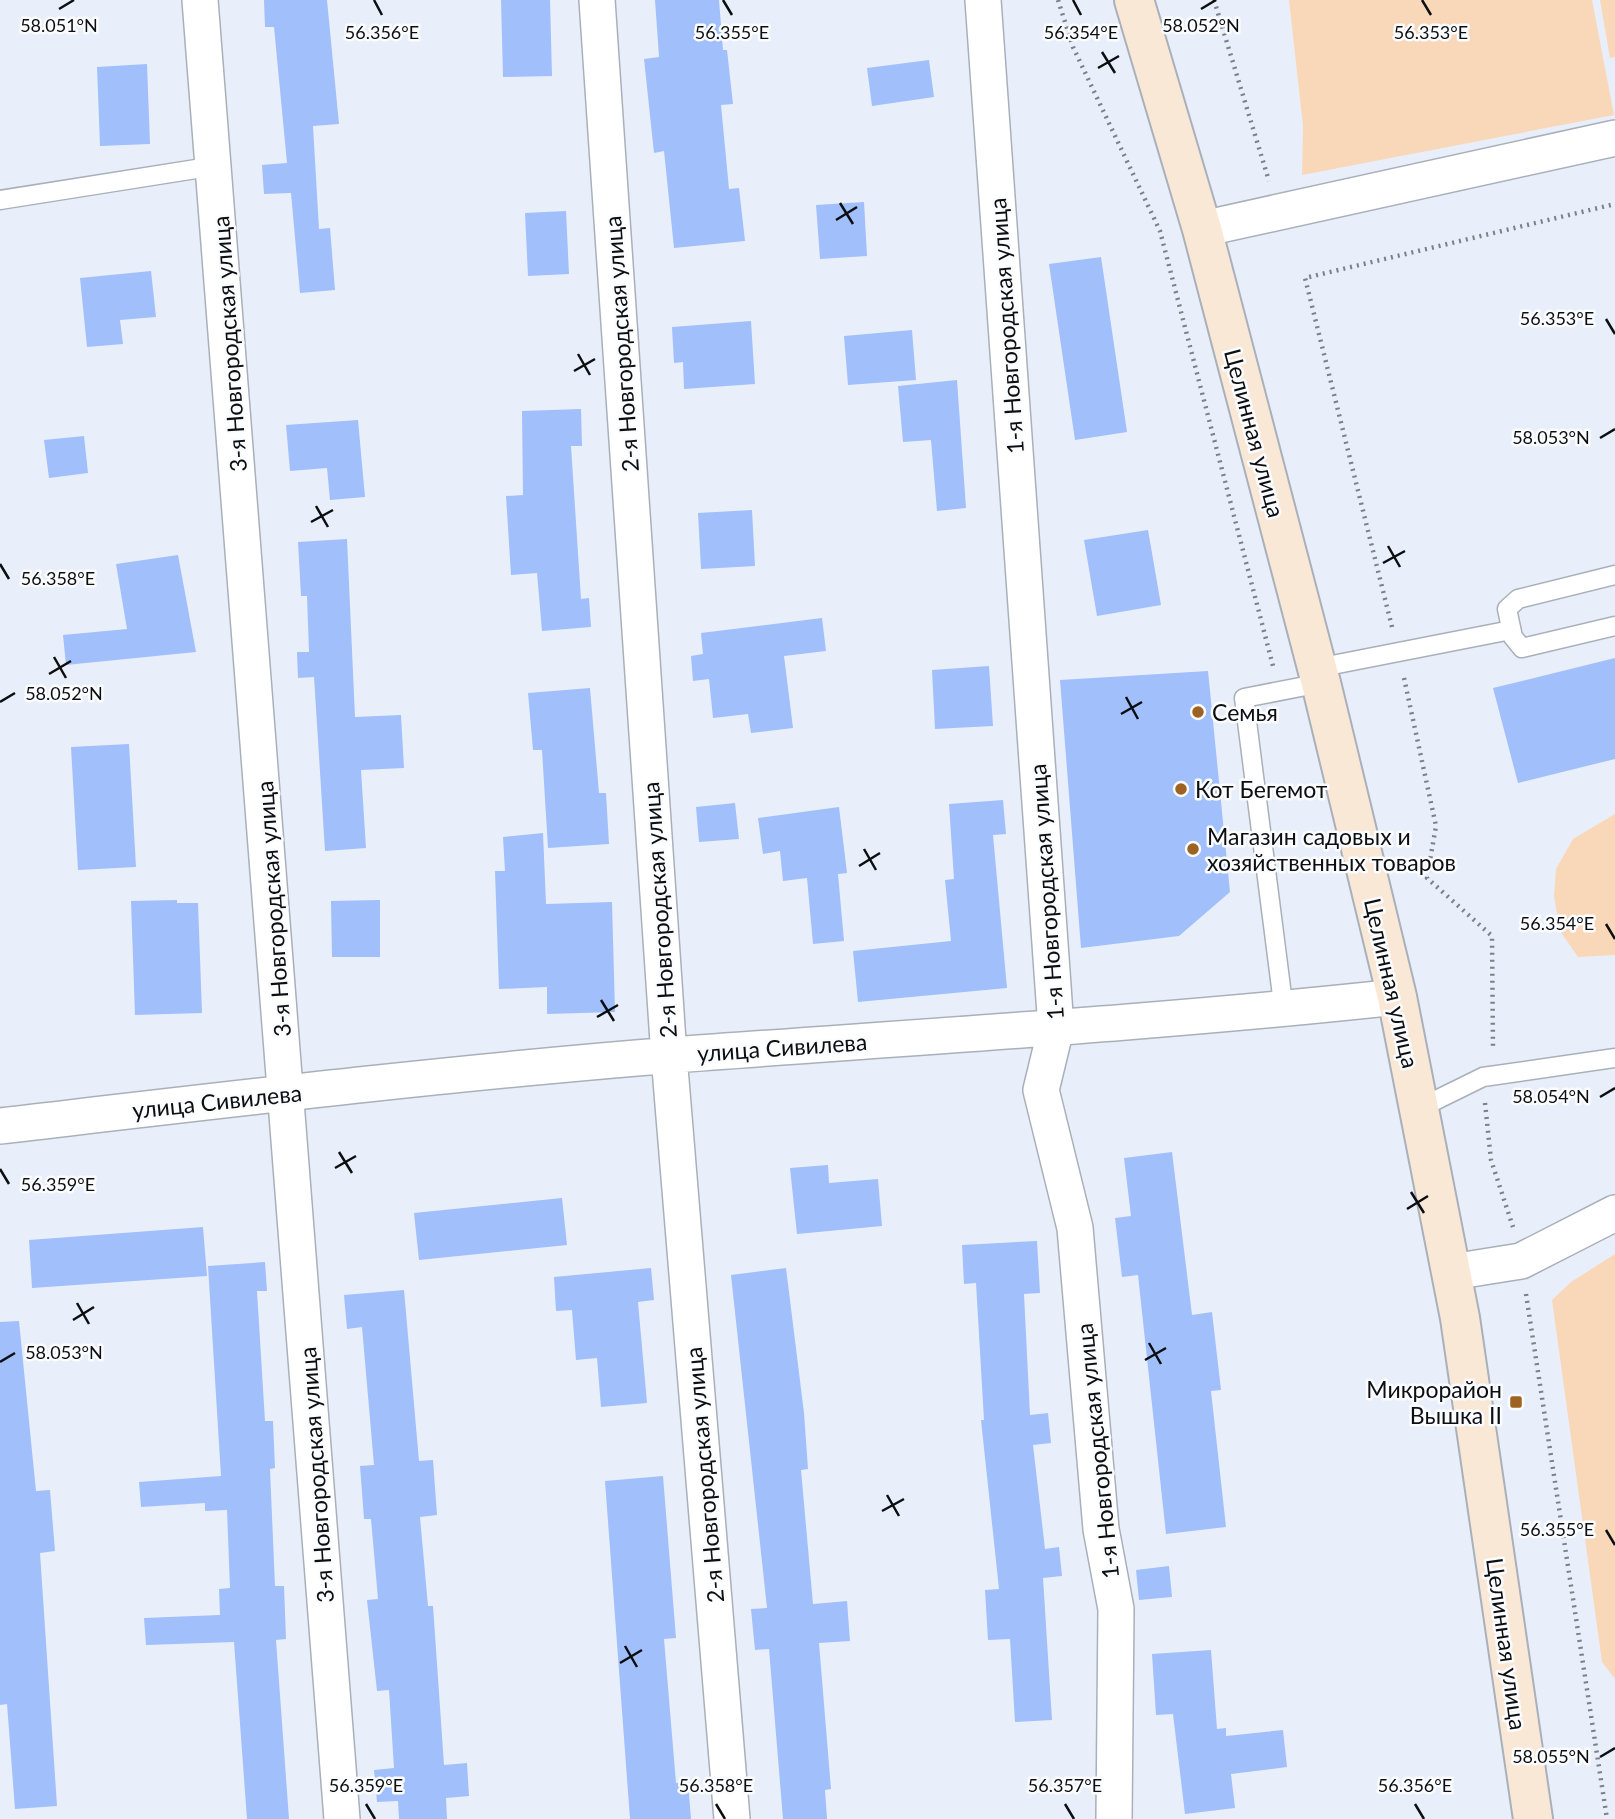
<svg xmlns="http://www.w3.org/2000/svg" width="1615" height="1819" viewBox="0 0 1615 1819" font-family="Lato,sans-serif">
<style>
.green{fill:#f9d7b9}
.building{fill:#a0bffb}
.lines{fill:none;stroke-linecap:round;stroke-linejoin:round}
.service-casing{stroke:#aab0ba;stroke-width:21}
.minor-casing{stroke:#aab0ba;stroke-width:38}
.secondary-casing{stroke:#aab0ba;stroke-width:42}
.path{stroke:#7c8088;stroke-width:4.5;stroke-dasharray:2 5;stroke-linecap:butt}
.service{stroke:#fff;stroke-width:18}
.minor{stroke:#fff;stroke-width:35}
.secondary{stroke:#fae8d7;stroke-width:38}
.ticks{fill:none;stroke:#0c0e12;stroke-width:2.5}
.poi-dot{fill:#9e6223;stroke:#fafcfe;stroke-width:2.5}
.labels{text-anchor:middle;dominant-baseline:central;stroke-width:5;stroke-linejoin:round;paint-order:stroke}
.street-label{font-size:23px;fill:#0c0e12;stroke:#fafcfe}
.poi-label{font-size:23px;fill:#0c0e12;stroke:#fafcfe;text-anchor:start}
.ticks-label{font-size:18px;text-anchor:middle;fill:#0c0e12;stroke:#fafcfe;stroke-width:5;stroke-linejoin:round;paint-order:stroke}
</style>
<rect width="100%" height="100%" fill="#e9effa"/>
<path class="green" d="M1289,0H1592L1614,115L1302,175L1303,126Z
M1600,0H1615V57L1610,58Z
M1615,814V955L1578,957L1560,931L1554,896L1556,869L1573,839Z
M1615,1254V1679L1602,1662L1552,1300L1571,1282Z"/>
<path class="building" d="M264,0H327L339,124L313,126L319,229L330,228L335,290L300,293L291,193L264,194L262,165L287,163L274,27H265Z
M501,0H550L552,76L503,77Z
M655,0H719L723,50H727L733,104L721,105L729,189L739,188L745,241L674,248L664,151L654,153L644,59L659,57Z
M929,60L934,97L872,106L867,68Z
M147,64L150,144L100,146L97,67Z
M864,202L867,256L820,259L816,205Z
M566,211L569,274L528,276L525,213Z
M1101,257L1127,432L1075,440L1049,264Z
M151,271L156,317L120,320L123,344L87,347L80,278Z
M751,321L755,384L684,389L683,362L674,363L672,327Z
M912,330L916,380L848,385L844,336Z
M957,380L966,508L937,511L931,440L903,442L898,386Z
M581,409L582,446H571L581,599L589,598L591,627L542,631L537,573L511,575L506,496L523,495L522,411Z
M358,420L365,497L330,500L327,468L290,471L286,425Z
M84,436L88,473L49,478L44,440Z
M752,510L755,566L701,569L698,513Z
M1148,530L1161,605L1097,616L1084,540Z
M347,539L355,717L401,715L404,768L361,770L366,848L325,851L314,677L298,678L297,652H309L307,596H301L298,542Z
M178,555L196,652L66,665L63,635L127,629L116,564Z
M822,618L826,651L784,656L793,728L751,733L748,714L713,718L709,679L693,681L691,656L703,654L701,633Z
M1615,658V759L1518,783L1493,688Z
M989,666L993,726L935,729L932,670Z
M1208,671L1230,892L1179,936L1081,948L1060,680Z
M590,688L599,793H606L609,844L548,848L542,750H533L528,693Z
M129,744L136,867L78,870L71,747Z
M1003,800L1006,834L993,835L1007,988L858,1002L853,951L951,941L945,880L954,879L949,804Z
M735,803L739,839L699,842L696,807Z
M839,807L847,873L838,874L844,941L813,944L807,878L783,881L780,851L763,854L758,818Z
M543,833L546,904L612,902L615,1012L547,1014V987L499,989L495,871H505L503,837Z
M177,900V903H198L202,1013L135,1015L131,901Z
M380,900V957H332L331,901Z
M1172,1152L1192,1315L1212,1312L1221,1390L1211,1391L1226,1527L1166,1534L1138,1275L1122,1277L1115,1218L1131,1216L1124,1158Z
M828,1165L829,1183L878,1179L882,1226L797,1234L790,1168Z
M562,1198L567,1245L419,1260L414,1213Z
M203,1227L207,1276L32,1288L29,1240Z
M1037,1241L1040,1293L1024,1294L1030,1415L1048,1413L1051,1443L1033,1445L1045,1549L1059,1547L1062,1576L1043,1578L1052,1720L1015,1722L1010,1639L988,1640L985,1590L999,1589L981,1420H984L976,1283L964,1284L962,1245Z
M265,1262L267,1291H257L265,1421H273L275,1468L270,1469L275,1586H284L286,1639L276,1640L289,1819H247L234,1642L146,1645L144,1618L220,1615L219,1589L230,1588L227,1510L205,1511V1503L141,1507L139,1482L221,1476L208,1266Z
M651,1268L654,1300L638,1302L647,1403L601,1407L597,1358L576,1360L572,1310L556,1311L554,1277Z
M786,1268L804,1413L808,1469L801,1470L813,1604L847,1601L850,1641L819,1643L831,1789L825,1790L827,1819H783L769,1649L755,1650L751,1609L767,1608L731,1275Z
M404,1290L419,1461L433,1460L437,1515L420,1517L428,1606H433L444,1765L467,1763L469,1796L446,1798L447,1819H399L398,1801L377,1802L374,1770L394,1768L389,1690L377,1691L367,1600L378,1599L371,1519H364L360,1466L374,1465L362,1327L347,1329L344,1295Z
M19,1321L36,1491L50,1490L55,1551L40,1553L57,1806L15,1809L7,1704L0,1705V1322Z
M663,1476L676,1638L664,1639L676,1783L688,1782L691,1819H630L605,1481Z
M1169,1566L1172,1597L1139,1600L1136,1570Z
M1211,1650L1217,1729L1226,1728V1736L1283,1730L1287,1767L1231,1774L1235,1808L1185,1814L1173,1714L1156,1715L1152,1654Z"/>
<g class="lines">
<defs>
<path id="service" d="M0,200L215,166
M1615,575L1518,599L1507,609L1513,637L1522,648L1615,626
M1317,668L1511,630
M1284,1011L1244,698L1321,683
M1420,1108L1483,1077L1615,1058"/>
<path id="minor" d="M200,0L342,1819
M597,0L669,1056L732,1819
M983,0L1056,1028L1041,1090L1075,1228L1101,1529L1116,1609L1114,1819
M1202,229L1615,138
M0,1126C224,1100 448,1073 673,1055C915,1037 1157,1023 1397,997
M1452,1272L1521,1261L1615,1213"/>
<path id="secondary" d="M1134,0L1202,229L1321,683L1397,997L1460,1318L1533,1819"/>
</defs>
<use href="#service" class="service-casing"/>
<use href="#minor" class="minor-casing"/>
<use href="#secondary" class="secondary-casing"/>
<path class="path" d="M1058,0L1073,47L1160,231L1273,666
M1214,0L1269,181
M1392,627L1305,278L1615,204
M1404,678L1436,826L1427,878L1492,936L1493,1049
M1485,1103L1491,1160L1513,1227
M1526,1294L1607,1819"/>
<use href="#service" class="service"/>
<use href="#minor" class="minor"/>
<use href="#secondary" class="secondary"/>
</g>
<path class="ticks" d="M374,0L382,15M723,0L732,15M1073,0L1081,15M1422,0L1431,15M59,9L74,0M1201,9L1216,0M1102,52L1115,73M1098,68L1119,56M840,203L853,224M836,220L857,207M1606,319L1615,334M578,354L590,375M574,371L595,359M1600,438L1615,429M316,506L328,527M311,522L333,510M1388,546L1400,567M1383,563L1405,551M0,564L9,579M54,657L66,678M49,674L71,661M1126,697L1138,719M0,702L15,693M1121,714L1142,702M864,849L876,870M859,866L880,853M1606,924L1615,939M601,1000L614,1021M597,1017L618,1005M1600,1097L1615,1088M339,1152L352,1173M335,1168L356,1156M0,1169L9,1184M1411,1192L1424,1213M1407,1209L1428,1196M77,1303L89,1324M73,1320L94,1307M1149,1343L1161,1364M1145,1360L1166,1348M0,1362L15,1353M887,1495L899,1516M882,1511L904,1499M1606,1530L1615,1545M625,1646L637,1667M620,1663L642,1650M1600,1757L1615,1748M366,1804L375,1819M716,1804L725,1819M1065,1804L1074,1819M1415,1804L1424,1819"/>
<g class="poi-dot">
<circle cx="1198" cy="712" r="7"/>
<circle cx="1181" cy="789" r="7"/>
<circle cx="1193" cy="849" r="7"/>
<rect x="1509" y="1395" width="14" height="14" rx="3.5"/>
</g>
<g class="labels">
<g class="street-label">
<text transform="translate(1006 326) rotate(-94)">1-я Новгородская улица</text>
<text transform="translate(229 344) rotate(-94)">3-я Новгородская улица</text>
<text transform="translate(621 344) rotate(-94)">2-я Новгородская улица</text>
<text transform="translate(1255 433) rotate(75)">Целинная улица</text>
<text transform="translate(1046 892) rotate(-94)">1-я Новгородская улица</text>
<text transform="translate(273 909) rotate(-94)">3-я Новгородская улица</text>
<text transform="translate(659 910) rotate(-94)">2-я Новгородская улица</text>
<text transform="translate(1392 983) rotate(77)">Целинная улица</text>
<text transform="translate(782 1047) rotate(-4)">улица Сивилева</text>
<text transform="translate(217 1101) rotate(-6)">улица Сивилева</text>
<text transform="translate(1097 1451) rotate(-96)">1-я Новгородская улица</text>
<text transform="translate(316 1475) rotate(-94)">3-я Новгородская улица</text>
<text transform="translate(704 1475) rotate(-95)">2-я Новгородская улица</text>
<text transform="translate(1507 1644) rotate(82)">Целинная улица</text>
</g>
<g class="poi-label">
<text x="1212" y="712">Семья</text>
<text x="1195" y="789">Кот Бегемот</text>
<text x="1207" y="836">Магазин садовых и<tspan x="1207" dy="26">хозяйственных товаров</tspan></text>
<text x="1502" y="1389" text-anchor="end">Микрорайон<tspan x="1502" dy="26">Вышка II</tspan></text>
</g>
</g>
<g class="ticks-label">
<text x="59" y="32">58.051°N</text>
<text x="1201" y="32">58.052°N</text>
<text x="382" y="39">56.356°E</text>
<text x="1081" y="39">56.354°E</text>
<text x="732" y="39">56.355°E</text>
<text x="1431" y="39">56.353°E</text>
<text x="1557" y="325">56.353°E</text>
<text x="1551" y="444">58.053°N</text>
<text x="58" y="585">56.358°E</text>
<text x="64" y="700">58.052°N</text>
<text x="1557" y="930">56.354°E</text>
<text x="1551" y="1103">58.054°N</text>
<text x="58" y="1191">56.359°E</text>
<text x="64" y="1359">58.053°N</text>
<text x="1557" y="1536">56.355°E</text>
<text x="1551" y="1763">58.055°N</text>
<text x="366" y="1792">56.359°E</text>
<text x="716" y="1792">56.358°E</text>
<text x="1065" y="1792">56.357°E</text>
<text x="1415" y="1792">56.356°E</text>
</g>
</svg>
